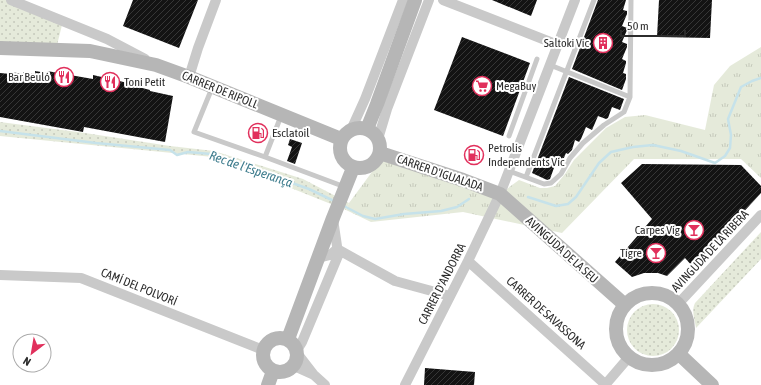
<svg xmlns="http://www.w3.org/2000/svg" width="761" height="385" viewBox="0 0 761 385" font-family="'Asap Condensed',sans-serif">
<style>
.grass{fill:url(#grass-dots)}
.park{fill:url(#park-tufts)}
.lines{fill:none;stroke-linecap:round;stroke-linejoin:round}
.stream{stroke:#c6e2ea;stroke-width:2.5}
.building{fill:url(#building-hatch)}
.lane{stroke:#c9c9c9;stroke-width:5}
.street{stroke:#c9c9c9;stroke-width:10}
.secondary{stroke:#b6b6b6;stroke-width:14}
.labels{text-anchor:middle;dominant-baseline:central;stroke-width:4;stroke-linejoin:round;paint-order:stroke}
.poi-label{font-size:12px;fill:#2c2c2c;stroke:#fff;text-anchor:end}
.street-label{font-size:12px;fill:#2c2c2c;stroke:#fff}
.water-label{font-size:13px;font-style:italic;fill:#3c7b8c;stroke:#fff}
</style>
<defs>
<pattern id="grass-dots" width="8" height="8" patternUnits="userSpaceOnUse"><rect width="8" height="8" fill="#e5eada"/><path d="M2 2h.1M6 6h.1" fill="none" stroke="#c5c9bb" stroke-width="1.8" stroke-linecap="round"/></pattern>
<pattern id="park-tufts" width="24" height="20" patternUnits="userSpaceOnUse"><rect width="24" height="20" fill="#e5eada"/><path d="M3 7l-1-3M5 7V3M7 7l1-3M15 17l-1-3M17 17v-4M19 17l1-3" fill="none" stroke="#c5c9bb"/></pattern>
<pattern id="building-hatch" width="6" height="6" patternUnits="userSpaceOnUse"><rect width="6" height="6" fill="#131313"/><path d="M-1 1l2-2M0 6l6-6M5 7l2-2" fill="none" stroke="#363636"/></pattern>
</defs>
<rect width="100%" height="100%" fill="#fff"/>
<path class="grass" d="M0,0H11L63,21L56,49L0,48Z
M0,122L85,133L170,146L214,151L303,179L349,203L346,210L213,157L0,136Z
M761,232V259L696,328C695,320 691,311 695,303Z
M627 330a26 26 0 1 1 52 0a26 26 0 1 1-52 0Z"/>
<path class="park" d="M761,47V178L741,159H634L562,233L463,212L371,222L346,210L349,203L383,157L500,194L519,180L540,188H547L555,186L565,174L574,160L606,128L625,117L645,115L705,130L714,85L730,66Z"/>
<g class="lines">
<path class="stream" d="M0,131L96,143L170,150L177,155L188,152L211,154L309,189L334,201
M528,197L556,206L568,204L576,197L599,163L611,152L633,147L653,145L681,151L715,163L725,156L730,148L731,135L728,119L741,87L752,81L761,78
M342,205L363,216L375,219L404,214L441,211L457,207L469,199"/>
</g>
<path class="building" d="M133,0H198L179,48L123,26Z
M492,0H537L531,16Z
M598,0H626L623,10L627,11V14L622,26L627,28V30L622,42L627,44V47L622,59L626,61V63L623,73L626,74V79L622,90L572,69Z
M659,0H712L710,38L657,37Z
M462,37L530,63L503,136L434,110Z
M35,71L47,73V71L93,79V75L128,83L127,84L150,90V91L173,96L165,142L84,127L83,132L0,117V73L11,74V72L23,74V72L35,74Z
M569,77L624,99L620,110L612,107L608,118L606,119L598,116L592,130L586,127L581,139L579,142L575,140L572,150L568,154L566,153L560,167L555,165L550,179L547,180L532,173Z
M290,139L302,143L295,164L287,161L292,147L288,145Z
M642,164L741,165L761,186V193L693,267L685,258L667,276L658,273H644L632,277L615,262L652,219L621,183Z
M425,368L475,372L474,385H424Z"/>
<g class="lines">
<path class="lane" d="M550,65L630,97
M212,88L194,132L265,157
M281,116L265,157L345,187
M509,136L537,59
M509,171L544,184L551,183L561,174L570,158L583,143L604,125L624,112L630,97L631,0
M526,177L594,0"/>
<path class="street" d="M11,0L107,39L145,59
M443,0L558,45
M189,77L198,48L216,0
M351,130L365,99L403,0
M378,139L387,109L429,0
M337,249L395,281L450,296
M318,258L330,255L337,249V246L333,219
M468,261L606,385
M0,275L81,278L263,350
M678,304L761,215
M297,350L302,342L340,251
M297,353L314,375L325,385
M294,366L314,375
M405,385L468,261L500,194L575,0
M605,385L629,357"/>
<path class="secondary" d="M0,48L90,51L156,65L189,77L341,139
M340 148a20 20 0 1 1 40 0a20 20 0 1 1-40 0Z
M367,129L377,104L415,0
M380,153L463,180L500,194L625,305
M616 329a36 36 0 1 1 72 0a36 36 0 1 1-72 0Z
M263 355a17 17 0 1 1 34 0a17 17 0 1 1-34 0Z
M288,339L333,218L353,168
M679,354L712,385
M268,385L273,371"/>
</g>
<defs>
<symbol id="building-ring" viewBox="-11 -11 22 22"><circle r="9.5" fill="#fff" stroke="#e1305c" stroke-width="1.5"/><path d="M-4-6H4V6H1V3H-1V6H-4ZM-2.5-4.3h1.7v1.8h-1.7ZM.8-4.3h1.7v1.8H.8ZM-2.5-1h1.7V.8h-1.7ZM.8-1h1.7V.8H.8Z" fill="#e1305c"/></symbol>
<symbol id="restaurant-ring" viewBox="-11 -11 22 22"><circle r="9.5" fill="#fff" stroke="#e1305c" stroke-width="1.5"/><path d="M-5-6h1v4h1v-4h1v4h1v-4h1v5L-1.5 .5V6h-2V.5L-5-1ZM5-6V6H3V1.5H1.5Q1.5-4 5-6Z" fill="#e1305c"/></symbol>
<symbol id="supermarket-ring" viewBox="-11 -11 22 22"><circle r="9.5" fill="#fff" stroke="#e1305c" stroke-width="1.5"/><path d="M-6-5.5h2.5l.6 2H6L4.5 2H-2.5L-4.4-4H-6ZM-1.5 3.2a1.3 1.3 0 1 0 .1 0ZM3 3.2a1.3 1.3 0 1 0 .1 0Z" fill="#e1305c"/></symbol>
<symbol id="fuel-ring" viewBox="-11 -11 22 22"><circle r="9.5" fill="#fff" stroke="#e1305c" stroke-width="1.5"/><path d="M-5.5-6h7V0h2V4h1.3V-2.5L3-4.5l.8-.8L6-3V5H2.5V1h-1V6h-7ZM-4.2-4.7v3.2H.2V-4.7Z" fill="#e1305c"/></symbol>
<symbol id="bar-ring" viewBox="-11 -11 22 22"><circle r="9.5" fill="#fff" stroke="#e1305c" stroke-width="1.5"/><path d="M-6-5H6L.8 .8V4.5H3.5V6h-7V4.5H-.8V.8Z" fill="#e1305c"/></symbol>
</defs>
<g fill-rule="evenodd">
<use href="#building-ring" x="592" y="32" width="22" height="22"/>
<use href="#restaurant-ring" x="53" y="66" width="22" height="22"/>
<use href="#restaurant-ring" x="99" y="71" width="22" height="22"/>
<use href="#supermarket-ring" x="471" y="75" width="22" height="22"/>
<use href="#fuel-ring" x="247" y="122" width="22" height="22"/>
<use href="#fuel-ring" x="463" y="144" width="22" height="22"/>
<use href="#bar-ring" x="683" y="219" width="22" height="22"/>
<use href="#bar-ring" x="645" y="242" width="22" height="22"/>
</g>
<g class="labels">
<g class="poi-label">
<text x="589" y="43">Saltoki Vic</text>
<text x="50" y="77">Bar Beuló</text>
<text x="124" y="82" text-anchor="start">Toni Petit</text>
<text x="496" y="86" text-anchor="start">MegaBuy</text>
<text x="272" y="133" text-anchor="start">Esclatoil</text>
<text x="488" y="148" text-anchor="start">Petrolis<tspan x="488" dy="14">Independents Vic</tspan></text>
<text x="680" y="230">Carpes Vig</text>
<text x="642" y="253">Tigre</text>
</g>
<g class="street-label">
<text transform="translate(220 90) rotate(22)">CARRER DE RIPOLL</text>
<text transform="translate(440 173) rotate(19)">CARRER D'IGUALADA</text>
<text transform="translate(562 250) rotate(42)">AVINGUDA DE LA SEU</text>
<text transform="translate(710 251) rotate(-47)">AVINGUDA DE LA RIBERA</text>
<text transform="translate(442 284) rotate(-63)">CARRER D'ANDORRA</text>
<text transform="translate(139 287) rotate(22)">CAMÍ DEL POLVORÍ</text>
<text transform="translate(546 313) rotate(42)">CARRER DE SAVASSONA</text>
</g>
<g class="water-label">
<text transform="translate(251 169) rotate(19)">Rec de l'Esperança</text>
</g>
</g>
<g transform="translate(32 353) rotate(211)"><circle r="19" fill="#ffffff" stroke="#ababab"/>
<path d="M0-3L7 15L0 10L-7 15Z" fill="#e1305c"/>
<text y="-6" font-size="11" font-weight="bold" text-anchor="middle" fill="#2c2c2c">N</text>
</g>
<path d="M621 30v6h64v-6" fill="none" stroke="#2c2c2c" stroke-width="2"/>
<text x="627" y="30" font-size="12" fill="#2c2c2c" stroke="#ffffff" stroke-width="3" paint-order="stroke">50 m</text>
</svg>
